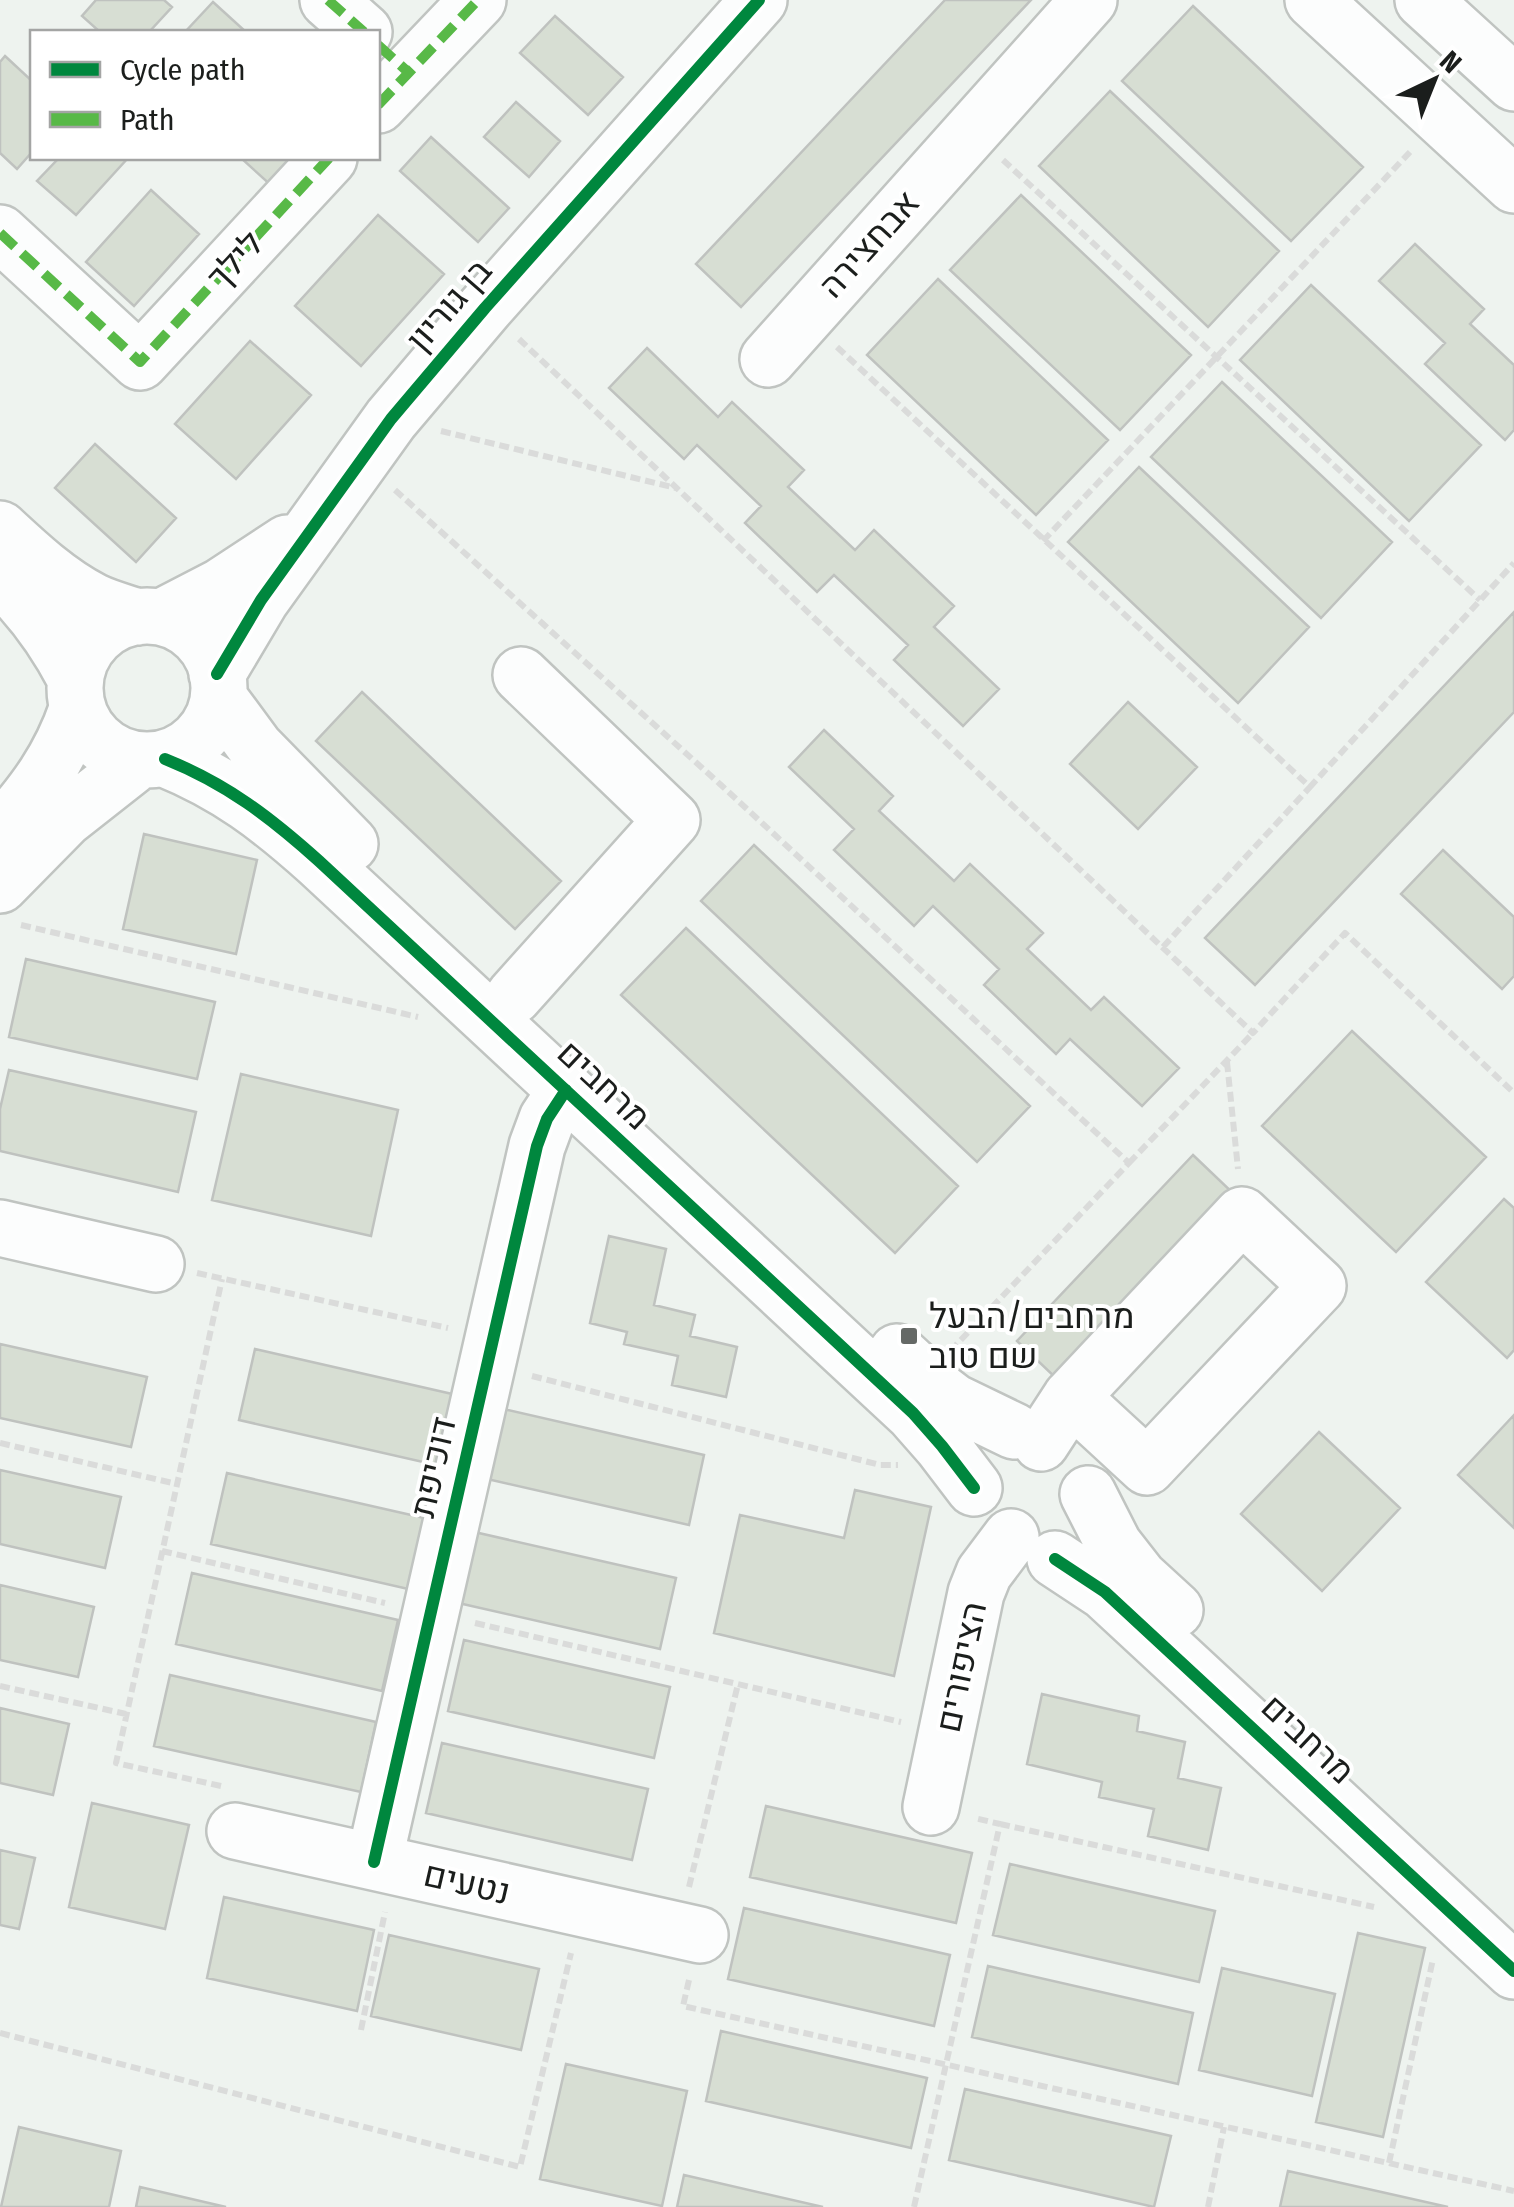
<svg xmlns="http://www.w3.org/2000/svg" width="1514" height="2207" viewBox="0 0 1514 2207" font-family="'Fira Sans Condensed',Heebo,sans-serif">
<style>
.building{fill:#d7ded3;stroke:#bfc2bf;stroke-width:2.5}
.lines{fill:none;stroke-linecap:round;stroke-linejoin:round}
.minor-casing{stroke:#c0c4c1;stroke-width:60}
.major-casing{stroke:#c0c4c1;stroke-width:60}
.path{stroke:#dadbda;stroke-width:6;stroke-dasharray:10 5;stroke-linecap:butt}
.minor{stroke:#fcfdfd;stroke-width:55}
.major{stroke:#fcfdfd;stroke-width:55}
.quiet{stroke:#58b947;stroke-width:10;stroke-dasharray:20 10;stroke-linecap:butt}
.cycleway-casing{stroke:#fff;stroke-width:19}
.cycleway{stroke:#00873e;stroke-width:12}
.poi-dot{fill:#656966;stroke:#fff;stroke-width:4}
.labels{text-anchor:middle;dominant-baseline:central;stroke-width:8;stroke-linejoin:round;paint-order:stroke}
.street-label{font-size:35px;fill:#1b1e1c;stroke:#fff}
.poi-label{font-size:35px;fill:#1b1e1c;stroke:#fff;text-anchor:start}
</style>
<rect width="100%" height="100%" fill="#eef3ef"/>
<path class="building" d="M96,0H164L172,7L149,32H100L82,16Z
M945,0H1031L741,307L696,264Z
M213,2L246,32H185Z
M1193,6L1363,167L1291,241L1122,81Z
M555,16L623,77L588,115L520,53Z
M5,56L32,81V152L17,169L0,153V62Z
M1110,91L1279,251L1208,327L1039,166Z
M516,102L560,141L529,177L484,137Z
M431,137L509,208L478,242L400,171Z
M59,158H128L76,215L37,181Z
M241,158H301L274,188Z
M151,190L199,234L134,306L86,262Z
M1021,195L1191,355L1120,430L950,270Z
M378,215L444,274L361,366L295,306Z
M1415,244L1484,309L1470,324L1514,365V430L1505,440L1425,364L1445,343L1379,281Z
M938,279L1108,440L1036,515L867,355Z
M1311,285L1481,445L1409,521L1240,360Z
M250,341L311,395L236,479L175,424Z
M647,348L718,417L732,402L804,470L788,487L855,550L874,530L954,606L934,627L999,689L963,726L894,660L908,645L834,575L817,592L745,523L761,506L697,445L684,459L609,388Z
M1222,382L1392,542L1321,618L1151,457Z
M95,444L176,518L136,562L55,488Z
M1139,467L1309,627L1238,703L1068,542Z
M1514,612V712L1255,985L1205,938Z
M362,692L561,881L515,929L316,741Z
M1128,702L1197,767L1138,829L1070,764Z
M824,730L893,796L879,811L954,881L970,864L1043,933L1027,949L1091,1010L1104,997L1179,1068L1142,1106L1070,1039L1056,1054L984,985L999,969L933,906L914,926L834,850L854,829L789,767Z
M144,834L257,860L236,954L123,929Z
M754,845L1030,1106L977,1162L701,901Z
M1443,850L1514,917V976L1502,989L1401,894Z
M686,928L958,1186L895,1253L621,995Z
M26,959L215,1002L197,1079L9,1037Z
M1352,1031L1486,1157L1396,1252L1262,1126Z
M9,1070L196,1112L178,1192L0,1151V1109Z
M241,1074L398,1110L371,1236L212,1200Z
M1193,1155L1235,1195L1059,1381L1017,1341Z
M1504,1199L1514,1208V1350L1507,1358L1426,1282Z
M609,1236L666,1249L654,1305L695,1315L690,1336L737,1347L726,1397L672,1385L678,1356L624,1344L627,1332L590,1323Z
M0,1344L147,1377L131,1447L0,1418Z
M255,1349L461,1396L445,1467L239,1420Z
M499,1408L704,1455L689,1525L483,1478Z
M1514,1415V1528L1458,1475Z
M1319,1432L1400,1508L1322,1591L1241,1514Z
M0,1470L121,1497L105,1568L0,1544Z
M227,1473L433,1520L417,1591L211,1544Z
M855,1490L931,1507L894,1676L714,1633L740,1515L844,1538Z
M470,1531L676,1578L660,1649L454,1602Z
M192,1573L398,1620L382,1691L176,1644Z
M0,1585L94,1607L78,1677L0,1660Z
M464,1640L670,1687L654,1758L448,1711Z
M170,1675L376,1722L361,1792L154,1746Z
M1042,1694L1139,1716L1137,1731L1185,1742L1178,1778L1221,1788L1208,1850L1148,1836L1154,1809L1099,1797L1102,1782L1027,1764Z
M0,1708L69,1724L53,1795L0,1783Z
M442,1743L648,1789L632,1860L426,1813Z
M92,1803L189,1825L165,1929L69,1907Z
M766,1806L972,1853L956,1923L750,1877Z
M0,1850L35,1858L19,1929L0,1925Z
M1010,1864L1215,1911L1199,1982L993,1935Z
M224,1897L374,1930L357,2011L207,1978Z
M744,1908L950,1955L934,2026L728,1979Z
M1358,1933L1425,1948L1383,2137L1316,2122Z
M389,1935L539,1969L521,2050L371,2016Z
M988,1966L1193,2013L1178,2084L972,2037Z
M1222,1968L1335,1994L1312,2096L1199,2070Z
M721,2031L927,2078L911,2148L706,2101Z
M566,2064L687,2091L662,2206L540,2179Z
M965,2089L1171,2136L1154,2207L949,2160Z
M19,2127L121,2151L109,2207H1Z
M1288,2171L1448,2207H1280Z
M684,2175L823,2207H677Z
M140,2187L226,2207H136Z"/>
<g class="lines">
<defs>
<path id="minor" d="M328,0L364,32
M378,105L478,0
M0,233L140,362L329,158
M768,359L1089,0
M0,529C29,556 58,583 93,601C107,608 123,612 138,617
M0,578C32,607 55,640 75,678
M75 688a72 72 0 1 1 144 0a72 72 0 1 1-144 0Z
M162,617L220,587L287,543
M217,674L261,600L391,419L485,308L759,0
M219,698L256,748L350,844
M165,759C227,784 270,817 319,861L913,1413L942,1446L974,1488
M0,832C35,792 60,759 77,709
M0,885L65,819L140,760
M514,996L672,820L521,675
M0,1228L156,1264
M897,1352L937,1389L954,1402L1014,1431
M1041,1443L1071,1397L1242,1215L1318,1286L1147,1467L1071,1397
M1088,1494L1114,1545L1139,1577L1175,1610
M1055,1559L1105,1592L1514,1971
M931,1807L976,1593L984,1573L1011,1537
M235,1831L700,1935
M374,1862L537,1146L547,1119L566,1090"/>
<path id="major" d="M1313,0L1514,185
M1423,0L1514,83"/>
</defs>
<use href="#minor" class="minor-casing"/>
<use href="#major" class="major-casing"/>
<path class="path" d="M1003,160L1480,600
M519,339L1253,1033L1345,933L1514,1093
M837,347L1310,787L1514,563
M441,431L676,488
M395,490L721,785L1129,1163L956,1345
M1043,541L1410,152
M21,925L418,1017
M1163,947L1310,787
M1227,1062L1238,1169
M1129,1163L1253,1033
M197,1273L448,1328
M532,1376L880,1465H898
M0,1443L177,1484
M162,1551L385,1603
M475,1623L901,1722
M0,1686L126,1714
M221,1786L116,1763L222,1279
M1000,1824L1374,1907
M689,1887L738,1684
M689,1980L683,2006L1514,2191
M361,2030L385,1912
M0,2033L520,2167L571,1953
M1389,2163L1433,1959
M914,2207L1000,1824L974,1818
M1208,2207L1224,2127"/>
<use href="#minor" class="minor"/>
<use href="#major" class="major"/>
<path class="quiet" d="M328,0L364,32
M378,45L408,72
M378,105L478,0
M0,233L140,362L329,158"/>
<defs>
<path id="cycleway" d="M217,674L261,600L391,419L485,308L759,0
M165,759C227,784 270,817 319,861L913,1413L942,1446L974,1488
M1055,1559L1105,1592L1514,1971
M374,1862L537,1146L547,1119L566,1090"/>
</defs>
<use href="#cycleway" class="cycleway-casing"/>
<use href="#cycleway" class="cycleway"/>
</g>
<rect class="poi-dot" x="899" y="1326" width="20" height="20" rx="5"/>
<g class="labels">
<g class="street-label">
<text transform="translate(869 244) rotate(-48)">אבחצירה</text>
<text transform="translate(235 260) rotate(-47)">לילך</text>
<text transform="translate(449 305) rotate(-49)">בן גוריון</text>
<text transform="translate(604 1085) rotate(43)">מרחבים</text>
<text transform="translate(433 1467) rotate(-77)">דוכיפת</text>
<text transform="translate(961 1667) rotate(-78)">הציפורים</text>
<text transform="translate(1308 1739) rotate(43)">מרחבים</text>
<text transform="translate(467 1883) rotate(13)">נטעים</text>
</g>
<g class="poi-label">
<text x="929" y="1316">מרחבים/הבעל<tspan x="929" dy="40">שם טוב</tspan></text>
</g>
</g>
<rect x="30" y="30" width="350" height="130" fill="#ffffff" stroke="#a4a5a4" stroke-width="2.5"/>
<rect x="50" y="62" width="50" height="15" fill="#00873e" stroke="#a4a5a4" stroke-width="2.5"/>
<text x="120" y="80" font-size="30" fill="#1b1e1c">Cycle path</text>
<rect x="50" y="112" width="50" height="15" fill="#58b947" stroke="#a4a5a4" stroke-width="2.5"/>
<text x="120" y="130" font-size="30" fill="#1b1e1c">Path</text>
<g transform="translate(1434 80) rotate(43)" stroke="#ffffff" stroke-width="8" paint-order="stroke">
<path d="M0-8L18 38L0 25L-18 38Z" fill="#1b1e1c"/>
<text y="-15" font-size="28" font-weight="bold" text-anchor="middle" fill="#1b1e1c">N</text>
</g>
</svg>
